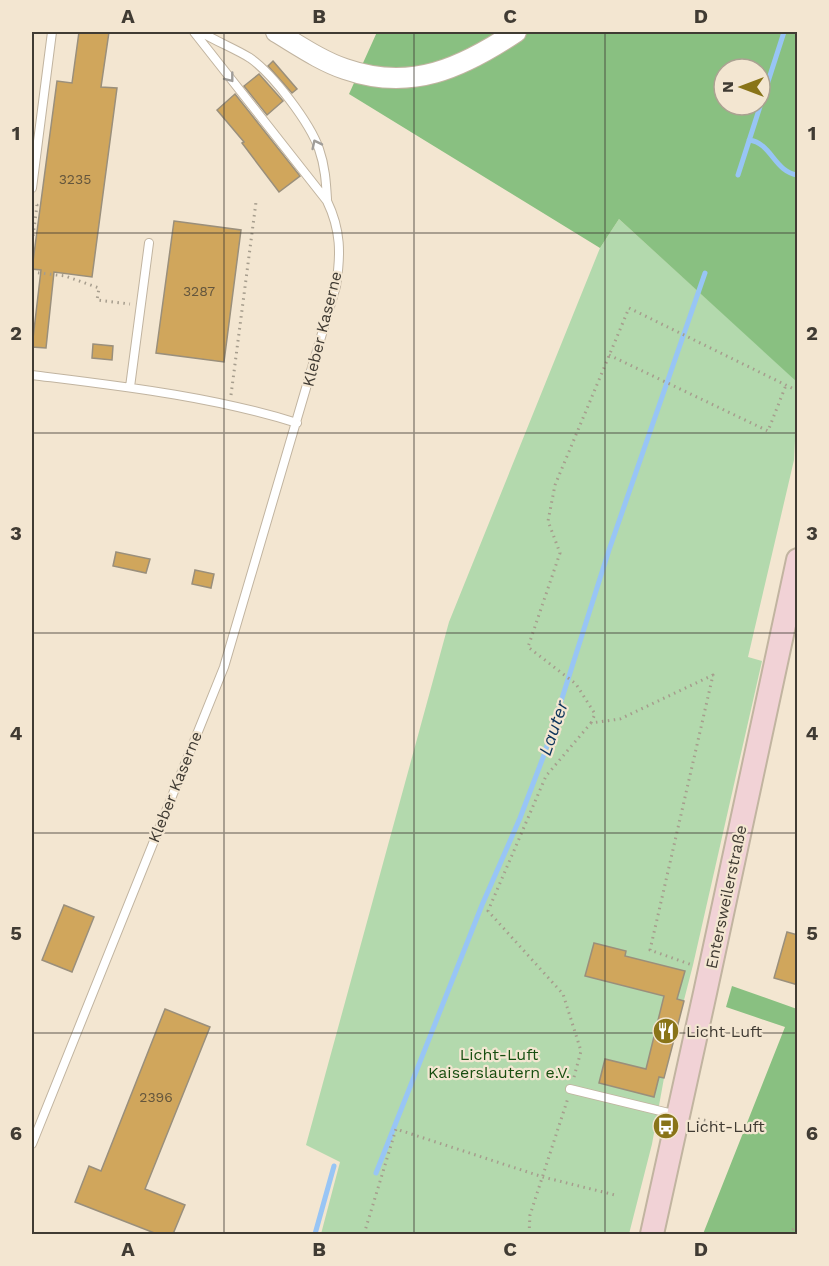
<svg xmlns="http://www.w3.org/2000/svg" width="829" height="1266" viewBox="0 0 829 1266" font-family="'Work Sans',sans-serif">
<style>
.green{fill:#b3d9ad}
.forest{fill:#89c081;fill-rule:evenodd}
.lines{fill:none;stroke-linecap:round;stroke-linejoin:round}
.stream{stroke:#98c5f5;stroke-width:5}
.building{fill:#d0a65c;stroke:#9a8f7b;stroke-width:1.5}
.service-casing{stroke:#c1b4a0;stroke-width:10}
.tertiary-casing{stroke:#c1b4a0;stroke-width:22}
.secondary-casing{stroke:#c1b4a0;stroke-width:26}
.path{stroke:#a69d8d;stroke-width:3;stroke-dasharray:1.5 4.5;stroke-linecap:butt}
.service{stroke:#fff;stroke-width:8}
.tertiary{stroke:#fff;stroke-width:20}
.secondary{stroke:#f1d2d6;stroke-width:22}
.oneway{stroke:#a09d99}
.grid{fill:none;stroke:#403b33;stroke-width:1.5;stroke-opacity:0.55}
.labels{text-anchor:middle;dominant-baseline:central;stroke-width:4.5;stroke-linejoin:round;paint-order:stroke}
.number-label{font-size:14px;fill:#64563d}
.street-label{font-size:16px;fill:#403b33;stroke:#f3e6d1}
.poi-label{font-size:16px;fill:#403b33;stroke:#f3e6d1;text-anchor:start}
.park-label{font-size:16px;fill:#184e10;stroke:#f3e6d1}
.water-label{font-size:18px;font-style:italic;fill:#0e355c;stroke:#f3e6d1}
.neatline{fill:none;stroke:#403b33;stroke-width:2}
.grid-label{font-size:20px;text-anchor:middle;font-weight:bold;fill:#403b33}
</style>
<rect width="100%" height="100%" fill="#f3e6d1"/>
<path class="green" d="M619,219L798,382L794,460L748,657L762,661L693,965L664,1078L652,1144L629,1234H321L340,1162L306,1145L449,622L600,248Z"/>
<path class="forest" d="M377,32H797V382L619,219L600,248L349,94ZM724,69H760V105H724Z
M732,986L797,1009V1234H703L785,1027L726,1007Z"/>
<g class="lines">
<path class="stream" d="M749,140C772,143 774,172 798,175
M738,175L784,32
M376,1173L482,905L520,818L544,755L609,550L705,273
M315,1234L334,1166"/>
</g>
<path class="building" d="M79,32H109L101,87L117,88L92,277L54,272L46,348L32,347L41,270L32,269L57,81L72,83Z
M273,61L297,89L292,93L268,66Z
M259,74L283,101L267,115L244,86Z
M235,94L300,176L279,192L242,143L244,142L217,110Z
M174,221L241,230L224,362L156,353Z
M93,344L113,346L112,360L92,358Z
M116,552L150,559L146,573L113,566Z
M195,570L214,574L211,588L192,584Z
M64,905L94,917L72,972L42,960Z
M787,932L798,935V985L774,978Z
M594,943L626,951L625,956L685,971L677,999L684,1001L664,1078L659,1077L654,1097L599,1083L605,1059L646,1069L664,996L585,976Z
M165,1009L210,1027L145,1189L185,1205L173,1234H157L75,1202L89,1166L101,1171Z"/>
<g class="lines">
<defs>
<path id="service" d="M201,32C217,42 234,48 250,58C273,74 310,123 319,149C325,166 326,182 327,199
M32,188L52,32
M32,375C120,386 211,396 297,423
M130,387L149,243
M570,1089L677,1115
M32,1144L224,667L336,286C341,254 341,230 327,201L194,32"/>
<path id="tertiary" d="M276,32C298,45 321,61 345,69C411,92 462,68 516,32"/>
<path id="secondary" d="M652,1234L705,993L798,560"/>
</defs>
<use href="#service" class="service-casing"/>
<use href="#tertiary" class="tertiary-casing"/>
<use href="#secondary" class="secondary-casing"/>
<path class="path" d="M32,201L37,205L32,245
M32,272L65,276L99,288L97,300L130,304
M609,355L768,431L786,385
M231,395L256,202
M591,723L595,714L576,684L528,647L560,553L548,521L555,485L629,308L798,391
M574,1077L581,1051L563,994L488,911L546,776L591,723L620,719L713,675L650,950L692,965
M698,1119L725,1124
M364,1234L396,1129L543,1177L615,1195
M529,1234L530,1215L568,1098
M788,1234L798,1225"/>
<use href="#service" class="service"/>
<use href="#tertiary" class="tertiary"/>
<use href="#secondary" class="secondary"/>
</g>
<defs><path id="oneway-chevron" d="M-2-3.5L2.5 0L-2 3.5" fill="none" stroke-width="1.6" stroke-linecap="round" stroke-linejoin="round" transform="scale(1.5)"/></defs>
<g class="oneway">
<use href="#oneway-chevron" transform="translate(230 78) rotate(52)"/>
<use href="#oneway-chevron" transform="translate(316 144) rotate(-116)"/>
</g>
<path class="grid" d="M224,32V1234M414,32V1234M605,32V1234M32,233H798M32,433H798M32,633H798M32,833H798M32,1033H798"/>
<defs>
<symbol id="restaurant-disc" viewBox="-11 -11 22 22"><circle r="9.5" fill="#897418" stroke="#f3e6d1"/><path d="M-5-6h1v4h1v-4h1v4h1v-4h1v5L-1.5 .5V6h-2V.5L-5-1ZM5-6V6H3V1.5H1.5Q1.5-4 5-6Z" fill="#fff"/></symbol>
<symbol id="bus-disc" viewBox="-11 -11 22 22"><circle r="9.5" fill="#897418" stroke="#f3e6d1"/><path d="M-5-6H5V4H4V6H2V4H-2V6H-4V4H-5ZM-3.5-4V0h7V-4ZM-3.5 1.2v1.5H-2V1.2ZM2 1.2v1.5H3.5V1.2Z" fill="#fff"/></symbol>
</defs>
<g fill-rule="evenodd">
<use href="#restaurant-disc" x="651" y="1016" width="30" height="30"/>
<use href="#bus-disc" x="651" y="1111" width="30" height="30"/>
</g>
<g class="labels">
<g class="number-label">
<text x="75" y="179">3235</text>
<text x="199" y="291">3287</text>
<text x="156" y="1097">2396</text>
</g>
<g class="street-label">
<text transform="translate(322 329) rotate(-76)">Kleber Kaserne</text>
<text transform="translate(175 787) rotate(-68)">Kleber Kaserne</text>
<text transform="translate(726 897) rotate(-78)">Entersweilerstraße</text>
</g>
<g class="poi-label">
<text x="686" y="1031">Licht Luft</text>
<text x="686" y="1126">Licht-Luft</text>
</g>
<g class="park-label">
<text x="499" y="1054">Licht-Luft<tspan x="499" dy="18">Kaiserslautern e.V.</tspan></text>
</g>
<g class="water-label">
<text transform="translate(553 728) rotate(-71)">Lauter</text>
</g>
</g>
<rect width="829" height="1266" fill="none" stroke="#f3e6d1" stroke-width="66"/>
<g transform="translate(742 87) rotate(270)"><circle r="28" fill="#f3e6d1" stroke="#aba292" stroke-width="1.5"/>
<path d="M0-4.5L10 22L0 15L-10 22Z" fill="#897418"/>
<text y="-9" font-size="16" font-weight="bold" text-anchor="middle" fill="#403b33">N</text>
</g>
<rect x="33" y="33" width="763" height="1200" class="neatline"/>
<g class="grid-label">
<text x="128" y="23">A</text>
<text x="319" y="23">B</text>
<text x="510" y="23">C</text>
<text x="701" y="23">D</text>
<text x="16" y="140">1</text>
<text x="812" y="140">1</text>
<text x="16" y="340">2</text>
<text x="812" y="340">2</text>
<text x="16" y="540">3</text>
<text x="812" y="540">3</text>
<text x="16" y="740">4</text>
<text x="812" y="740">4</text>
<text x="16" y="940">5</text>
<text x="812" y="940">5</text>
<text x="16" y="1140">6</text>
<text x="812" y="1140">6</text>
<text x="128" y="1256">A</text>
<text x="319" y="1256">B</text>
<text x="510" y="1256">C</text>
<text x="701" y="1256">D</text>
</g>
</svg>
